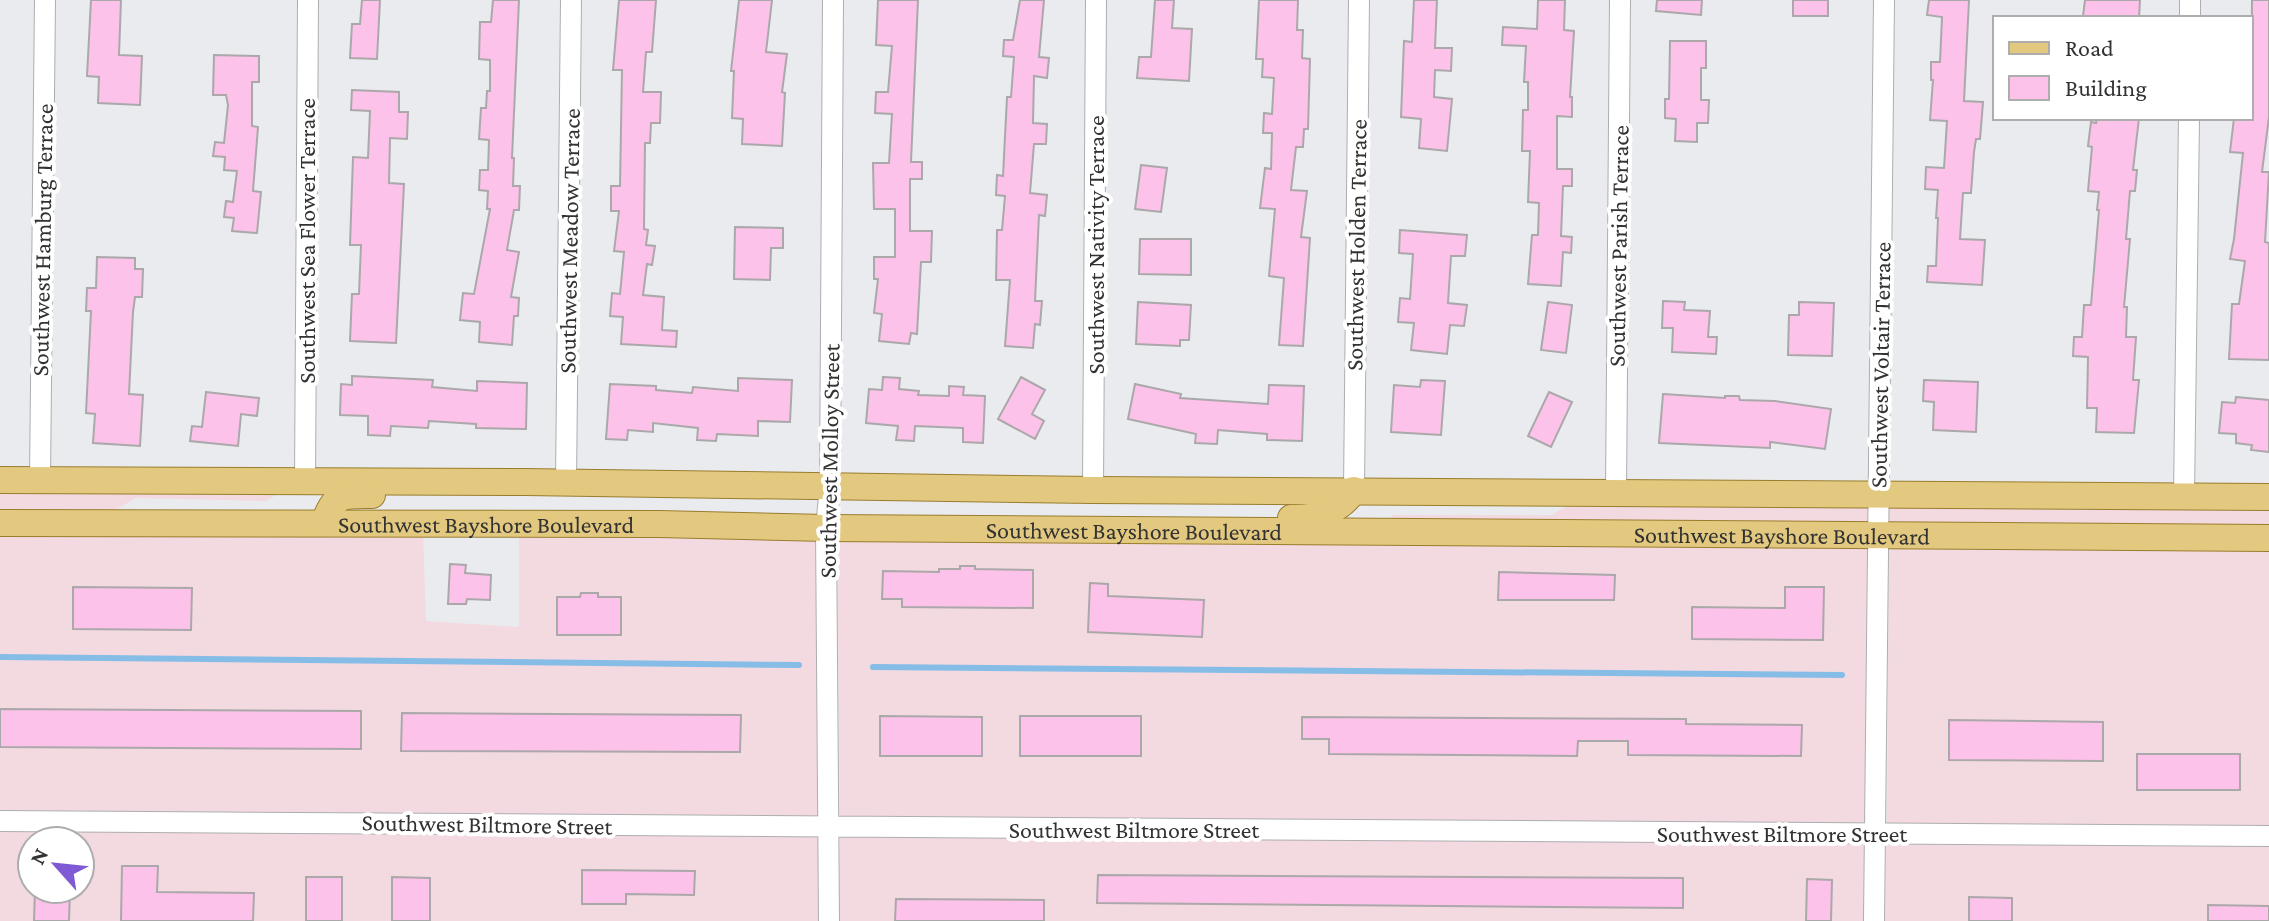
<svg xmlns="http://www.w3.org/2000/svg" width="2269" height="921" viewBox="0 0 2269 921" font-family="'Crimson Pro',serif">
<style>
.commercial{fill:#f3d9e0;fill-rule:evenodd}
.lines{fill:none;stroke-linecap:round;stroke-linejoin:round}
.stream{stroke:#86bde7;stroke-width:6}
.building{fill:#fdc2e9;stroke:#aba8aa;stroke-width:2}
.minor-casing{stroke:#adaeb1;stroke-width:22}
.major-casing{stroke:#997d2d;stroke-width:28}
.minor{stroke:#fff;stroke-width:20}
.major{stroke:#e3c97f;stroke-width:26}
.labels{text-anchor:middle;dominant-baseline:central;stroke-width:8;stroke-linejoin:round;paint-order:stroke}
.street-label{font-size:24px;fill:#323233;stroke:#fff}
</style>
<rect width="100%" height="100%" fill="#eaebee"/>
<path class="commercial" d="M0,491L279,493L266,501L136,498L110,513H0Z
M1568,505L1868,506V525L1386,520L1394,515H1552Z
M1889,506L2269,507V528L1889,525Z
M0,532L109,533L112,536L118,533H423L426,621L519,627V534L815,538L819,817L0,810Z
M837,538L1868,544L1866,824L840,817Z
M1889,545L2269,548V826L1887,824Z
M0,830L819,837L818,921H0ZM32,841H80V889H32Z
M840,837L1865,843L1864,921H839Z
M1886,844L2269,846V921H1885Z"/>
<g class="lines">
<path class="stream" d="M0,657L799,665
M873,667L1842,675"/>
</g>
<path class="building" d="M91,0H121L119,55L142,56L140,105L98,103L99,77L87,76Z
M362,0H380L377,59L350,58L352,24H360Z
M493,0H519L512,158H514L513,186H520L519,210H514L507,250L519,252L511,297L519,298L518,316H514L512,345L479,342L480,322L460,320L463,293L474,294L490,209H487L488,191L479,190L480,170H488L489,140L479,139L481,108H486L487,91H490V60L479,59L480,22H491Z
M619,0H656L652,52H646L643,92H661L660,123H651L650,143H645L644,229L648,230L646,245L655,246L652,265L647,264L643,295L664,297L662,330L677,331L676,347L621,344L623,317L610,316L612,293L620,294L624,252L614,251L619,211H611V186H620L622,70H613Z
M739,0H772L766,52L787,54L782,92L785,93L782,146L742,144L743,119L732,118L734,71H731Z
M878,0H918L911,162H922V179H910V231H932L931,262H921L917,334L911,333L909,344L879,341L882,314L874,313L878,279H874V257H895V209H874L873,163H889L892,114L875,113L876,92H888L892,46L876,45Z
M1020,0H1044L1039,57L1049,58L1047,78L1034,76L1033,123L1047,124L1046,144H1034L1030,193L1047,195L1045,216L1039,215L1035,301H1042L1040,325L1035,324L1033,348L1005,346L1010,280H996L997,230H1002L1005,196L996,195L997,175L1003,176L1007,97H1011L1014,57L1003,56L1004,40H1013Z
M1155,0H1174L1172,28L1192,29L1189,81L1137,78L1139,57H1151Z
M1259,0H1298L1297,30H1303L1302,58L1310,59L1308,129H1304L1303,147H1296L1291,190L1307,191L1301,237L1310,238L1303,346L1279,345L1284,278L1269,276L1275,209L1260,208L1265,168L1271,169L1272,133H1263L1264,113L1272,114L1274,78L1262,77L1263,59H1256Z
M1414,0H1437L1435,48H1452L1451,71L1435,70L1434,97L1452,99L1447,151L1419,148L1421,119L1401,117L1404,41L1412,42Z
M1538,0H1565L1564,30L1574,31L1570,97H1572V117L1557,116V169H1572V186H1563L1561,236L1572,237L1571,253L1563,252L1561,286L1528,284L1532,235H1538L1539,203L1528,202L1530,151H1522L1523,110H1528V82H1524L1526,46L1502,45L1503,27L1537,29Z
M1657,0H1702L1701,15L1656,11Z
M1793,0H1828V16H1793Z
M1929,0H1969L1964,101L1983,102L1980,139H1976L1974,152L1971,193H1963L1960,239L1985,240L1982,285L1927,282L1928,266H1936L1938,218H1936L1938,190L1925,189L1926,167L1944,168L1947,121L1930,120L1933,80H1931V62H1940L1942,17L1927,15Z
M2085,0H2140L2139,18L2083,16Z
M2252,0H2269V117L2262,172H2269L2265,242L2269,243V360L2229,359L2232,304H2239L2245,261L2230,259L2234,239L2243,153L2230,152L2234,118H2251Z
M1670,41H1706V68H1701V100H1709L1708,123H1697V142L1675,141L1676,119L1665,118V99H1669Z
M214,55L259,56V82H252V126L258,127L253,191L261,192L257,233L232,231L234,218L224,217L226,201L233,202L237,171L224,170L225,157L213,156L215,142L224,143L228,105L226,95H213Z
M352,90L399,92V112H408L407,139L390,138L389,183L404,184L396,343L350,341L352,294H359L361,245H350L353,157L368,158L370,111L351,110Z
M2097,118H2139L2133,170H2137L2135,191H2130L2126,239H2130L2124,307H2127L2126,337H2136L2133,380H2139L2134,433L2096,432L2097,408H2087L2088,357L2073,356L2074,337H2082L2084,305H2091L2099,210H2097L2099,192L2088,191L2092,147L2088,146L2091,122L2096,123Z
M1141,165L1167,168L1161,212L1135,209Z
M735,227L783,228V248H771L770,280L734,279Z
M1400,230L1467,235L1465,256H1451L1448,303L1467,305L1464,326L1450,325L1447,354L1411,350L1414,323L1398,322L1400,298L1410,299L1413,254L1399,253Z
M1140,239H1191V275L1139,274Z
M97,257L135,258V269H143L142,297H135L133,312L129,394L143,395L140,446L93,443L95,414L86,413L91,311H86L87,288H96Z
M1663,301L1685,302L1684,310L1710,311L1708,337H1717L1716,354L1672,352L1673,328H1662Z
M1138,302L1191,305L1189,340H1180V346L1136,344Z
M1548,302L1572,305L1566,353L1541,350Z
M1799,302L1834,303L1832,356L1788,355L1789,315H1799Z
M352,376L433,380L432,387L477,391V381L527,383L526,429L476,428V424L429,421L428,428L391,426L390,436L368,435V416L340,415L341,384L352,385Z
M883,377L900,378L899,389L919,391L918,395L949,396V386L964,387L963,395L985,396L983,443L963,442V428L915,426L914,441L896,440L898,426L866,423L869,389L882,390Z
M1021,377L1045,390L1032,414L1044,421L1035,439L998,419Z
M738,378L792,380L790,422L758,421V436L717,434L716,441L697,440L698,428L653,423V432L628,430L627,440L606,439L610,384L656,386V390L692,393L693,387L738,391Z
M1421,380L1445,381L1441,435L1391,432L1394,385L1420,387Z
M1924,380L1978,382L1976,432L1933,430L1934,402L1923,401Z
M1135,384L1181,394L1180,398L1268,404L1269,385L1304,386L1302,441L1267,440V434L1218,430L1217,444L1195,443L1196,434L1128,419Z
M206,392L259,398L257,416L241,414L238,446L190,441L192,426L202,427Z
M1549,392L1572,402L1551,447L1528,436Z
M1663,394L1725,398V396H1739L1740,400L1775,401L1831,409L1825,449L1770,442V448L1659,443Z
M2236,397L2269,400V452L2251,450L2252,445L2236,443V434L2219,433L2222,402L2235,403Z
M450,564L466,565L465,573L491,575L490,600L467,599L466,604H448Z
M960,566H975V569L1033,570V608L902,607V599H882L883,571L939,572V569H960Z
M1499,572L1615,575L1614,600H1498Z
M1090,583L1108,584V596L1204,600L1202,637L1088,632Z
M73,587L192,588L191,630L73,629Z
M1785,587H1824L1823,640L1692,639V607L1785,608Z
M581,593H598V597H621V635H557V597H580Z
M0,709L361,711V749L0,747Z
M402,713L741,715L740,752L401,751Z
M880,716L982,717V756H880Z
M1020,716H1141V756H1020Z
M1302,717L1686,719V724L1802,725L1801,756L1628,755V741H1578L1577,756L1329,754V739H1302Z
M1949,720L2103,722V761L1949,760Z
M2137,754H2240V790H2137Z
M122,866H158L157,892L254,893L253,921H121Z
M582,870L695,871L694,895L626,894V904H582Z
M1098,875L1683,878V908L1097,903Z
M306,877H342V921H306Z
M392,877L430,878V921H392Z
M1807,879L1832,880L1831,921H1806Z
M35,889H70L69,921H34Z
M1969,897L2012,898V921H1969Z
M896,899L1044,900V921H895Z
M2208,905L2269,906V921H2208Z"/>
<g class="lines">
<defs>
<path id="minor" d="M2190,18V0
M40,480L45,0
M305,481L308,0
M566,483L571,0
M1093,490L1096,0
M1354,490L1359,0
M1616,492L1620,0
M2184,496L2189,118
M0,821L2269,836
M829,921L826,528L830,486L833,0
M1874,921L1884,0"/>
<g id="major">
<path d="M0,480L524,482L1093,490L2269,497"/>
<path d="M1291,518C1315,519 1341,511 1354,490"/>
<path id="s1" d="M0,523L659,524L826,528L2269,538"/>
<path d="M324,523C335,493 342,495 372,495"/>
</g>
</defs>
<use href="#minor" class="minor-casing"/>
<use href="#major" class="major-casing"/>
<use href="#minor" class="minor"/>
<use href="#major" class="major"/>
</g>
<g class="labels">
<g class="street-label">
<text transform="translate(42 240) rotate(-89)">Southwest Hamburg Terrace</text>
<text transform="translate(306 241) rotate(-90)">Southwest Sea Flower Terrace</text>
<text transform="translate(569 241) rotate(-89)">Southwest Meadow Terrace</text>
<text transform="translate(1095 245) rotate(-90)">Southwest Nativity Terrace</text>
<text transform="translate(1356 245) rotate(-89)">Southwest Holden Terrace</text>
<text transform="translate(1618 246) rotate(-89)">Southwest Parish Terrace</text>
<text transform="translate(1880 365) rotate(-89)">Southwest Voltair Terrace</text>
<text transform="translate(829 461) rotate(-89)">Southwest Molloy Street</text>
<text stroke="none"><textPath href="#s1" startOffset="486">Southwest Bayshore Boulevard</textPath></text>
<text stroke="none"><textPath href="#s1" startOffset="1134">Southwest Bayshore Boulevard</textPath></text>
<text stroke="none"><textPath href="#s1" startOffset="1782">Southwest Bayshore Boulevard</textPath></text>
<text transform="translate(487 824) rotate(1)">Southwest Biltmore Street</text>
<text x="1134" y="829">Southwest Biltmore Street</text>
<text x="1782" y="833">Southwest Biltmore Street</text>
</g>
</g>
<rect x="1993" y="16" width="260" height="104" fill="#ffffff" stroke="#adadad" stroke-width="2"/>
<rect x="2009" y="42" width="40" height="12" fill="#e3c97f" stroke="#adadad" stroke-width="2"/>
<text x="2065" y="56" font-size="24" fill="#323233">Road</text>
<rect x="2009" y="76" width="40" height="24" fill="#fdc2e9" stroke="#adadad" stroke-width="2"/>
<text x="2065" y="96" font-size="24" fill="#323233">Building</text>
<g transform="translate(56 865) rotate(297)"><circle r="38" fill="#ffffff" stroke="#adadad" stroke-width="2"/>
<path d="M0-6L14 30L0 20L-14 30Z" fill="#7f5ad4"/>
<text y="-12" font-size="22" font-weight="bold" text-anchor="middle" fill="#323233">N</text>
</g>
</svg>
